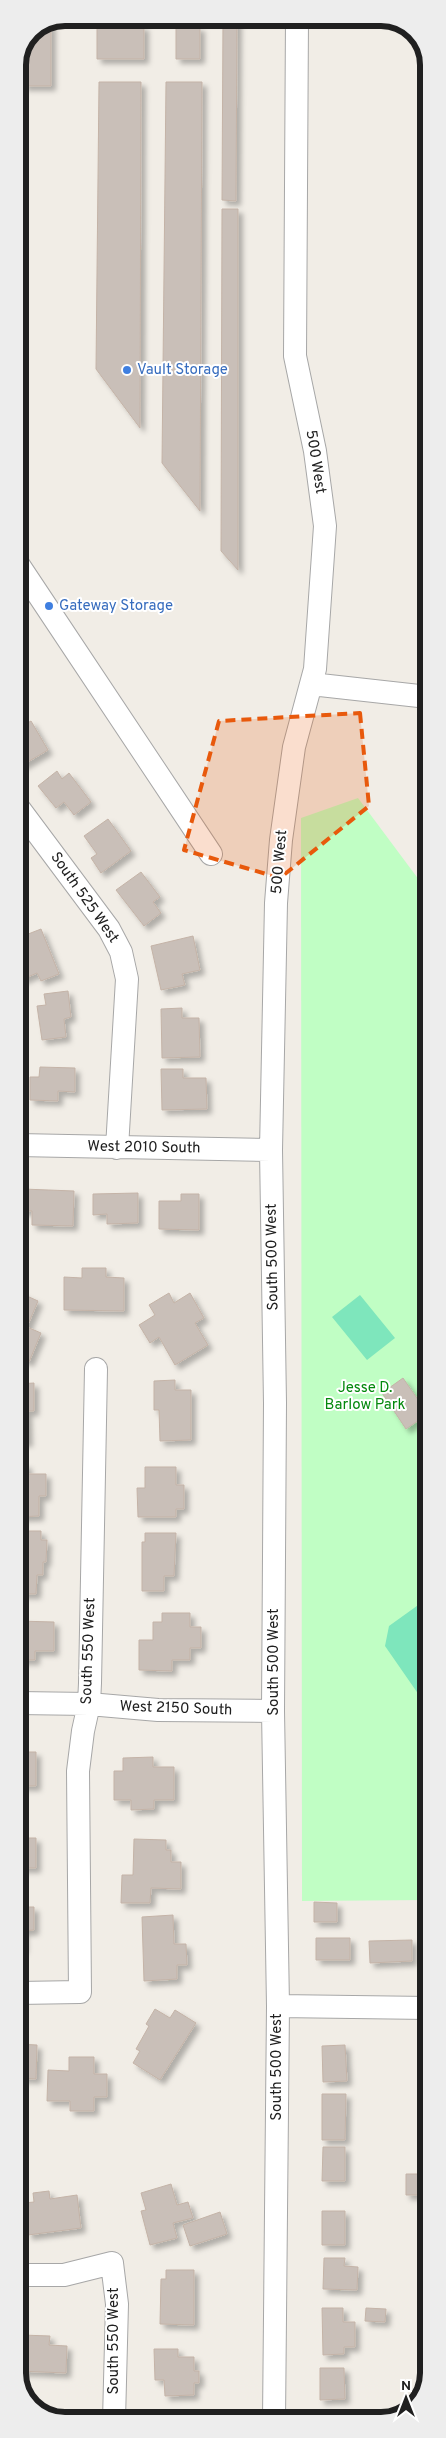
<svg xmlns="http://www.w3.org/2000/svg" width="446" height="2438" viewBox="0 0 446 2438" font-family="Overpass,sans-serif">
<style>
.park{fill:#c0fec4}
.pitch{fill:#7ee6bc}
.building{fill:#c9bfb8;stroke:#c4b3a7;filter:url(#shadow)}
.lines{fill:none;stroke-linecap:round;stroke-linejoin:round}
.minor-casing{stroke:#a7a7a7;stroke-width:24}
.minor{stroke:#fff;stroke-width:22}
.marked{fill:#e8590c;fill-opacity:0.2;stroke:#e8590c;stroke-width:4;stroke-dasharray:10 6;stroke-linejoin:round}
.shop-dot{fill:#3f7fe0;stroke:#fff;stroke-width:2}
.labels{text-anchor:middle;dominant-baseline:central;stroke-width:4;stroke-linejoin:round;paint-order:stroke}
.shop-label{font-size:15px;fill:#366cbe;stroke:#fff;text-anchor:start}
.street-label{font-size:15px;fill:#202020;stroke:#fff}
.park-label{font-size:15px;fill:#03880c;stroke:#fff}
.rim{fill:none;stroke:#202020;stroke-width:6}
</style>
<defs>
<filter id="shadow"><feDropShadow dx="4.5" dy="4.5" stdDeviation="2.5" flood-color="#0004"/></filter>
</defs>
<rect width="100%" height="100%" fill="#f1ede6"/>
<path class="park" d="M358,798L428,892V1900L302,1901L301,818Z"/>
<path class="pitch" d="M360,1295L395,1338L367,1360L332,1317Z
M428,1598V1708L385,1646L389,1626Z"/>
<path class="building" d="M223,18H237L236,201L222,200Z
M51,23V86H23V52L32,31Z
M97,26H144V59H97Z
M176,27H200V59H176Z
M99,82H141L140,428L96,369Z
M166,82H202L200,511L162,463Z
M222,209H238V570L221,551Z
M18,719L22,726L31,721L48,750L21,766L18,760Z
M57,771L62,779L69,773L91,802L74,815L64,802L56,808L38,786Z
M108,819L131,851L101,873L91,858L97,854L84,836Z
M141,872L160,897L153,902L161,913L144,926L116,890Z
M41,929L59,974L41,981L37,973L21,980L18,972V938Z
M193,936L200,970L182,974L185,985L161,990L151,946Z
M68,991L71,1017L64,1019L66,1037L42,1040L37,1006L46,1005L44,994Z
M182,1008V1018H199L200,1057L162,1058L161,1009Z
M40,1067L75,1068V1092L58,1091V1101L30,1100V1077H39Z
M161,1069H183V1078H206L207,1109L162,1110Z
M23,1189L74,1191L73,1226L32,1225V1211H22Z
M138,1193V1223L107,1224V1214L93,1215V1194Z
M181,1194H199V1230L159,1229V1201H181Z
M82,1268H106V1277L124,1278V1311L64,1310V1277L82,1278Z
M18,1292L38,1301L27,1327L41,1333L29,1362L18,1357Z
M169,1293L174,1303L190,1293L204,1318L195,1323L208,1345L175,1365L159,1337L150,1343L139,1325L155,1315L149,1305Z
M403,1378L428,1414L406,1429L382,1393Z
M175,1380V1390H191V1440L160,1441L159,1410H154V1381Z
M34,1383V1411H27L28,1442H18V1384Z
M27,1464V1474H46V1496H39V1516L18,1517V1465Z
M145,1467H176V1485H184V1509H176V1517H138L137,1488H145Z
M18,1531H41V1540H47L46,1562H43V1575H37L36,1594H18Z
M145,1533H176L174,1576H164V1591H142V1542H145Z
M162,1613H190V1627H201V1648H190V1660H172V1671L139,1670V1640H153V1622H162Z
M18,1621L54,1622V1651H35V1660H18Z
M18,1752H36V1786H18Z
M153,1757V1767H174V1800H154V1809L131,1810V1800H114V1771H123V1758Z
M18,1838H36V1868H18Z
M134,1839L166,1840V1850H171V1862H181V1889L151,1888L150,1903H121L122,1875H133Z
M314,1902L337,1903V1922H314Z
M18,1907H34V1930L23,1931V1949H18Z
M173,1915L174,1944H186L187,1965H177V1979L144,1981L142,1917Z
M316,1938H350V1960H316Z
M412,1940V1961L370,1963L369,1941Z
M155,2009L170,2018L175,2010L196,2023L160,2080L133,2063L140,2051L136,2049L149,2026L146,2024Z
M18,2044L37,2045L36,2079L18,2078Z
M345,2045L347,2081L323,2082L322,2046Z
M69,2057H94V2074H107V2097H94V2111H70V2101H47L48,2070L69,2071Z
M322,2094H346L345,2140H322Z
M323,2147H345V2181H322Z
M406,2174H427L426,2195H406Z
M171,2184L177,2205L188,2202L193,2218L173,2223L177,2238L150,2245L141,2211L146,2210L141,2193Z
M49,2191L50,2199L77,2195L81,2228L28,2235L24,2203L34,2202L33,2193Z
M322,2211H345V2245H322Z
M220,2212L227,2234L190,2246L183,2225Z
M324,2258H345L344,2266L358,2267L357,2290L323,2289Z
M166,2270H194V2325L160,2324L161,2279H166Z
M322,2308H343V2322H355V2347H344V2354L323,2355Z
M366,2308L386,2309L385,2322L365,2321Z
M22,2335L50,2336L49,2345L67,2346L66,2373L18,2371V2338H22Z
M154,2349H178V2357H194V2371H199V2383H194V2395L165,2396L164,2380H155Z
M320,2368H344L345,2399L320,2400Z"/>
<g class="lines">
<defs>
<path id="minor" d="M18,564L211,854
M311,684L428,697
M18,807L109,929L121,952L127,979L117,1148
M18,1145L271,1150
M18,1703L89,1704L158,1710L273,1711
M18,1993L80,1992L78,1771L83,1731L89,1704L90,1683L96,1369
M278,2006L428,2008
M18,2275H64L112,2263L117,2304L114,2420
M274,2420L278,2006L273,1711L275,1403L271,1150L276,903L281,840L294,747L315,669L325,526L315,451L295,356L297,18"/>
</defs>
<use href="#minor" class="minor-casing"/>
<use href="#minor" class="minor"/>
</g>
<path class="marked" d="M360,713L369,806L280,878L184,850L219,721Z"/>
<g class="shop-dot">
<circle cx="127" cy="370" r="5"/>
<circle cx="49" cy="606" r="5"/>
</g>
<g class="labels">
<g class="shop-label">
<text x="137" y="370">Vault Storage</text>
<text x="59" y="606">Gateway Storage</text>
</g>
<g class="street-label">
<text transform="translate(315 462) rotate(81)">500 West</text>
<text transform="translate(280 862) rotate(-85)">500 West</text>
<text transform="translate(84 898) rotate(55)">South 525 West</text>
<text transform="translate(144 1148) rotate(1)">West 2010 South</text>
<text transform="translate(273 1257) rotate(-91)">South 500 West</text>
<text transform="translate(89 1651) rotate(-88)">South 550 West</text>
<text transform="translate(274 1662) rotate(-90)">South 500 West</text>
<text transform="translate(176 1709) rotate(2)">West 2150 South</text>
<text transform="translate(277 2067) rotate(-90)">South 500 West</text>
<text transform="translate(114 2341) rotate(-90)">South 550 West</text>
</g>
<g class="park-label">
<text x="365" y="1388">Jesse D.<tspan x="365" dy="17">Barlow Park</tspan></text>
</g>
</g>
<path d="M0 0H446V2438H0ZM65 26H381A39 39 0 0 1 420 65V2373A39 39 0 0 1 381 2412H65A39 39 0 0 1 26 2373V65A39 39 0 0 1 65 26Z" fill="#ededed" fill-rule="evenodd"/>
<path class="rim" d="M65 26H381A39 39 0 0 1 420 65V2373A39 39 0 0 1 381 2412H65A39 39 0 0 1 26 2373V65A39 39 0 0 1 65 26Z"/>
<g transform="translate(406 2398)" stroke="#ffffff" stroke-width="4" paint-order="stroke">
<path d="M0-4L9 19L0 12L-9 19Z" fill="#202020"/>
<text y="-8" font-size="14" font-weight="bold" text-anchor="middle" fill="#202020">N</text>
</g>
</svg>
